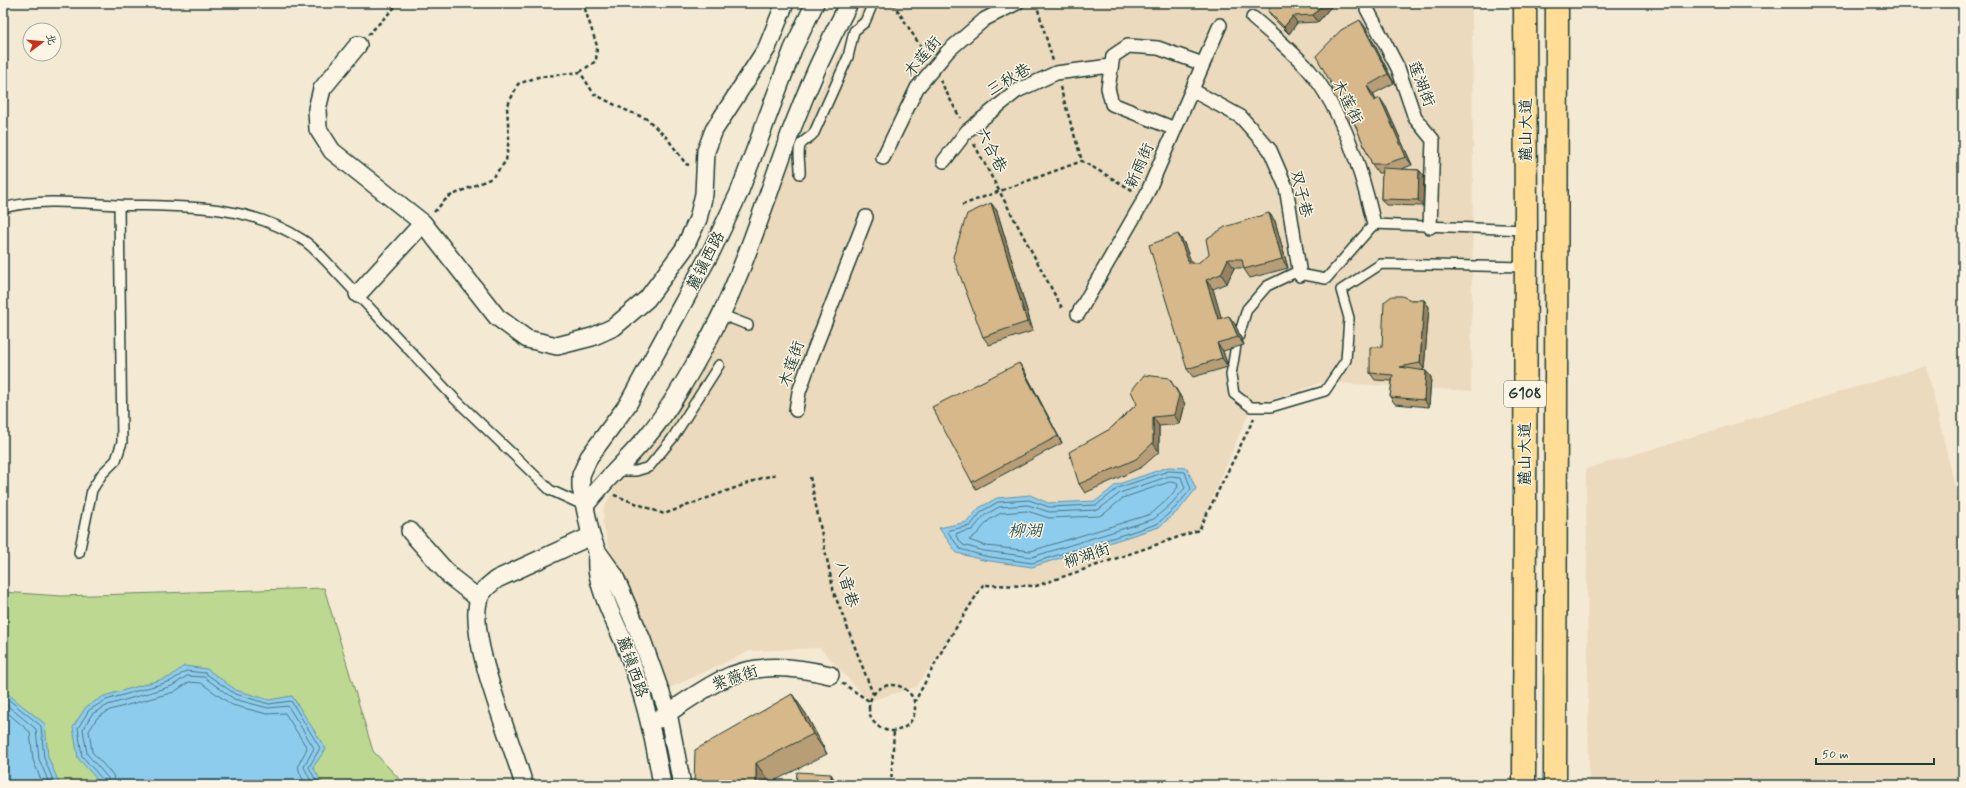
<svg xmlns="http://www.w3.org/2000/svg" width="1966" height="788" viewBox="0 0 1966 788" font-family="Mynerve,'LXGW WenKai TC',sans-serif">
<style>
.built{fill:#ebdabd}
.green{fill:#bdd890;stroke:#6e8a62}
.water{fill:#8eccee;stroke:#6293a4}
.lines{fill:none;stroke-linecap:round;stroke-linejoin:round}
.shore{stroke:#4b767e;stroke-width:1}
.service-casing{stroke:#1f3d34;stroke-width:12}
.pedestrian-casing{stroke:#1f3d34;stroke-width:16}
.minor-casing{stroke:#1f3d34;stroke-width:20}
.trunk-casing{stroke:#1f3d34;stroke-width:25}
.path{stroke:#1f3d34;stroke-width:2.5;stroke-dasharray:4 3;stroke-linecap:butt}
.service{stroke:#fcf5e5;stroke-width:9}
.pedestrian{stroke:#fcf5e5;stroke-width:13}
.minor{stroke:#fcf5e5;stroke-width:17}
.trunk{stroke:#ffdd96;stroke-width:22}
.wall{fill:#b89e77;stroke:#1f3d34}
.shaded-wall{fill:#968161;stroke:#1f3d34}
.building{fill:#d6b88a;stroke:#1f3d34}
.labels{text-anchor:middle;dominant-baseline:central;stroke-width:3;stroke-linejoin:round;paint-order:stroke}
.shield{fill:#fcf5e5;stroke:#617469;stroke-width:1}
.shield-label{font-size:15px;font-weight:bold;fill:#1f3d34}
.street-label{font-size:16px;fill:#1f3d34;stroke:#fcf5e5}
.water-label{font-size:17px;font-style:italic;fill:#355a59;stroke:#fcf5e5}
</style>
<rect width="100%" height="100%" fill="#f4e9d3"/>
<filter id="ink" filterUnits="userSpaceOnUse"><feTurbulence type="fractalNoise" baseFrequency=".025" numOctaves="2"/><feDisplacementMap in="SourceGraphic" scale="8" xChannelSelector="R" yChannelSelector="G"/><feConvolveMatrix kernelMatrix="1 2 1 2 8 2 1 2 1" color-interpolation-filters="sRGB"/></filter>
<g filter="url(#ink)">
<path class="built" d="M866,3H1472L1473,170L1471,391L1323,382L1251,407L1199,530L1036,586L983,585L944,647L916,687L869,701L820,648L750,651L667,689L608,544L603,524L604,508L619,478L740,289L811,110L861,10Z
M1926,366L1955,487L1963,531V785H1589L1586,469Z"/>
<path class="green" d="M324,588L373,751L405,785H3V592L61,596Z"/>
<path class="water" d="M1168,467L1187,468L1196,489L1179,510L1159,527L1032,567L983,560L957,553L939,528L967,522L979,508L997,498L1030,495L1048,503L1096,501L1116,485Z
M184,666L207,669L236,690L269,700L292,696L326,749L313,767L323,785H102L78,758L73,727L86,707L104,696L170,677Z
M3,690L45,724L48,757L60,785L15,783L3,785Z"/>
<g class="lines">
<path class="shore" d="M1169,471L1185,472L1191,489L1176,507L1157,524L1032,563L984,556L960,549L948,532L949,530L970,526L982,511L998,502L1029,500L1049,507L1097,505L1118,488Z
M1170,476L1181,477L1185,488L1172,503L1154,519L1032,557L984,551L963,545L956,536L957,533L972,530L985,515L999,507L1028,505L1049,512L1098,510L1120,493Z
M1170,482L1177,483L1178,487L1168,499L1151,514L1031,551L986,546L969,540L978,533L989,520L1001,513L1027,511L1049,518L1099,516L1105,513L1123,498Z
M3,695L41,726L44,758L55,785
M3,702L36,729L39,759L50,785
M3,709L30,732L33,760L43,785
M104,785V781L82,756L78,728L89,710L106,700L171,681L186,671L205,673L235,694L269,704L291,701L320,748L309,767L318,785
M109,785L108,778L87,754L83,729L92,714L108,705L172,686L187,676L204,677L234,699L268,708L288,706L314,748L304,767L313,785
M115,785L113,775L92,752L89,731L97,718L110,710L174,692L189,682L201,683L232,705L267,714L285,713L307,748C299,767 293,762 306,785"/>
<defs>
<path id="service" d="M800,174C801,166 796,149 802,143C806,139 811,137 814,133L848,57L854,31L865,22L873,3
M3,208C41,198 79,203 117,205C182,207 245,202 303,240C311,245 318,253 325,260L455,399L521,462L550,490L585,506
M1526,267L1381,264L1341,290L1349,318L1346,360L1325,391L1271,407H1251L1234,394L1231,375L1236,345L1247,309L1267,286L1294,273L1326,279L1374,224L1526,230
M720,314L748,325
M615,471H636L649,467L672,439L719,365
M79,553L92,490L102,474L116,460L122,442L119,205"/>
<path id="pedestrian" d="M1370,3L1367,9L1398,68L1415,118L1433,140L1430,227
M1253,18C1272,34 1292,51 1309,70C1344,112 1362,173 1374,224
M1192,90L1241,117L1270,150L1286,187L1300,275
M1175,129L1112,104L1108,88L1113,56L1128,46L1158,48L1203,64
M883,158L917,88L948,51L985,19L1017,3
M944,161L967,131L1017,91L1056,73L1110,66
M1078,314L1145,198L1220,25
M796,410L799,392L811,358L866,217"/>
<path id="minor" d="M358,45L322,89L317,109L318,129L332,151L423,223L497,317L527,339L557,346L592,337L614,327L647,299L684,249L698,219L704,194L706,151L714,130L767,48L785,3
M358,294L423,223
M585,506C604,480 629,459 649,434C669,410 686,380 701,353C742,282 764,202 793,126C809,84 828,43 849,3
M410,531L451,577L479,599
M597,551C597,559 596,568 598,575C604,604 620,630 630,658C645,699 655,741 662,785
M659,719C679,706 698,692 719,681C754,662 793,666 830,675
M524,785C513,744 466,636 479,599C482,590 489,585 497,579L591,536
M682,785L668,713L642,640L614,575L597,551L591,536L581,488V475L589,457L628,404L712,250L739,193L793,49L815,3"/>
<path id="trunk" d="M1524,785L1526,230L1525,3
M1555,785L1557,3"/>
</defs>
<use href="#service" class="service-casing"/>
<use href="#pedestrian" class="pedestrian-casing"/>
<use href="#minor" class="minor-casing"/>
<use href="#trunk" class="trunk-casing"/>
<path class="path" d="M893,3L926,55
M1036,3L1053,61
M676,8L677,3
M368,35L395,7L407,3
M580,72L596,61L597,46L583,3
M940,80L960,118
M1060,87L1082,161
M974,144L1063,310
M962,205L1082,161L1134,191
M434,212L448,197L492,178L506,161L509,138L507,107L518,84L538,77L580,72L594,94L623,109L647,119L667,138L686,164L689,165
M810,477L834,593L873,694
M614,495L664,514L762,478L777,474
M842,683L869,701
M869 708a23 23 0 1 1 46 0a23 23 0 1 1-46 0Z
M914,703L944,647L983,585L1036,586L1199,530L1254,418
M891,785L894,731"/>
<use href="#service" class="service"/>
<use href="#pedestrian" class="pedestrian"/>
<use href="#minor" class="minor"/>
<use href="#trunk" class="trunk"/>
</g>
<path class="wall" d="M1334,3L1318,22L1297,23L1289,34L1273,18L1268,11Z
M1366,28L1394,83L1373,94L1376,100L1386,107L1412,165L1401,169L1419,170L1424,176L1423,206L1386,205L1381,199L1382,173H1378L1372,164L1354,122L1350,123L1344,114Z
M991,203L997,211L1033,331L989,345L983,337Z
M1269,213L1275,221L1288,268L1250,278L1244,269V268H1234L1227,283L1213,289L1221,318L1235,324L1244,345L1223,351L1228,367L1193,377L1187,369L1178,234L1184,243L1191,263H1198Z
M1411,300H1424L1429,307L1424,369L1422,370L1426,371L1431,377L1429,407L1395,404L1390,397L1392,381L1375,380L1370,373L1382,347Z
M1024,370L1062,443L976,489L972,482Z
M1175,387L1185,404L1180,424L1159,426V452L1142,467L1085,493L1079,484L1110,429L1137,404Z
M792,694L806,714L827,754L770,783V785H694Z"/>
<path class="shaded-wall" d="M1324,3H1334L1318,22L1313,15Z
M1293,16L1297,23L1289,34L1284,27Z
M1360,20L1366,28L1394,83L1388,74Z
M1367,86L1373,94L1380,110L1374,101Z
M1380,98L1386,107L1412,165L1406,157Z
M1419,170L1424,176L1423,206L1418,200Z
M991,203L997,211L1033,331L1027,322Z
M1269,213L1275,221L1288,268L1282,259Z
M1178,234L1184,243L1195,271L1189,263Z
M1228,259L1234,268L1227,283L1221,274Z
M1206,280L1213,289L1224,327L1218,319Z
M1424,300L1429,307L1424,369L1420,363Z
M1229,316L1235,324L1244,345L1238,337Z
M1217,343L1223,351L1228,367L1222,358Z
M1019,363L1024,370L1062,443L1058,436Z
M1426,371L1431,377L1429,407L1424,400Z
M1169,378L1185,404L1180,424L1174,415Z
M1153,417L1159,426V452L1153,443Z
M792,694L806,714L827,754L813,734Z
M756,763L770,783V785H756Z
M831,774L838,785H831Z"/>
<path class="building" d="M1274,3H1324L1313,15L1293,16L1284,27L1268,11Z
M1360,20L1388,74L1367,86L1374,101L1380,98L1406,157L1384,164H1372L1350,113L1344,114L1332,92L1333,87L1316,56L1341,30Z
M1382,168L1419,170L1418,200L1381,199Z
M991,203L1027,322L983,337L953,257L967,214Z
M1269,213L1282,259L1244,269L1242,259H1228L1221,274L1206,280L1218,319L1229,316L1238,337L1217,343L1222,358L1187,369L1149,245L1178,234L1189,263H1198L1209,254L1206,239L1225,227Z
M1392,296H1402L1411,300H1424L1420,363L1400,367L1426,371L1424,400L1390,397L1393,375L1370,373V347H1382L1384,302Z
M1019,363L1058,436L972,482L932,407Z
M1144,375L1169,378L1179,395L1174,415L1153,417V443L1136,459L1079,484L1069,452L1110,429L1137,404L1131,391Z
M792,694L813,734L756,763V785H694L695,750Z
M797,772L831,774V785H796Z"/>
</g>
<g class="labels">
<rect class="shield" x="1504" y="381" width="42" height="26" rx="3"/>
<g class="shield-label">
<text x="1525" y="394">G108</text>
</g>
<g class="street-label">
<text transform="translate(923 57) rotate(-50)">木莲街</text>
<text transform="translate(1009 80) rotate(-31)">三秋巷</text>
<text transform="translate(1421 84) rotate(69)">莲湖街</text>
<text transform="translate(1347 102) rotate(62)">木莲街</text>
<text transform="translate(1526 130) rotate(-90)">麓山大道</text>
<text transform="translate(991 150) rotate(62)">六合巷</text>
<text transform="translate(1140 166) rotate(-66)">新雨街</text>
<text transform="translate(1301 194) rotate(76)">双子巷</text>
<text transform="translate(706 261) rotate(-63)">麓镇西路</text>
<text transform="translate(792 364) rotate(-71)">木莲街</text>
<text transform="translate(1525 454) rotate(-90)">麓山大道</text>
<text transform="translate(1087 556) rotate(-19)">柳湖街</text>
<text transform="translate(846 584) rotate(74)">八音巷</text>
<text transform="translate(632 667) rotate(71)">麓镇西路</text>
<text transform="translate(735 678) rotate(-19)">紫薇街</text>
</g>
<g class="water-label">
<text x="1025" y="531">柳湖</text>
</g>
</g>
<rect width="1966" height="788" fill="none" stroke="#fcf5e5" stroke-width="16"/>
<rect x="8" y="8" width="1950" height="772" fill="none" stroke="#1f3d34" stroke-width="1.5" filter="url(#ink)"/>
<g transform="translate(42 42) rotate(74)"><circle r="19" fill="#fcf5e5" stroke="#a4ab9e"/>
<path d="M0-3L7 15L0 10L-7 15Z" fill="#c8321e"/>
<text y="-6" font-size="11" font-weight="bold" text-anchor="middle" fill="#1f3d34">北</text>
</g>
<path d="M1816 758v6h118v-6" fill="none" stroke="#1f3d34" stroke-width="2"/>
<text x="1822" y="758" font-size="12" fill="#1f3d34" stroke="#fcf5e5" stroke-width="3" paint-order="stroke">50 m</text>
</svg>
